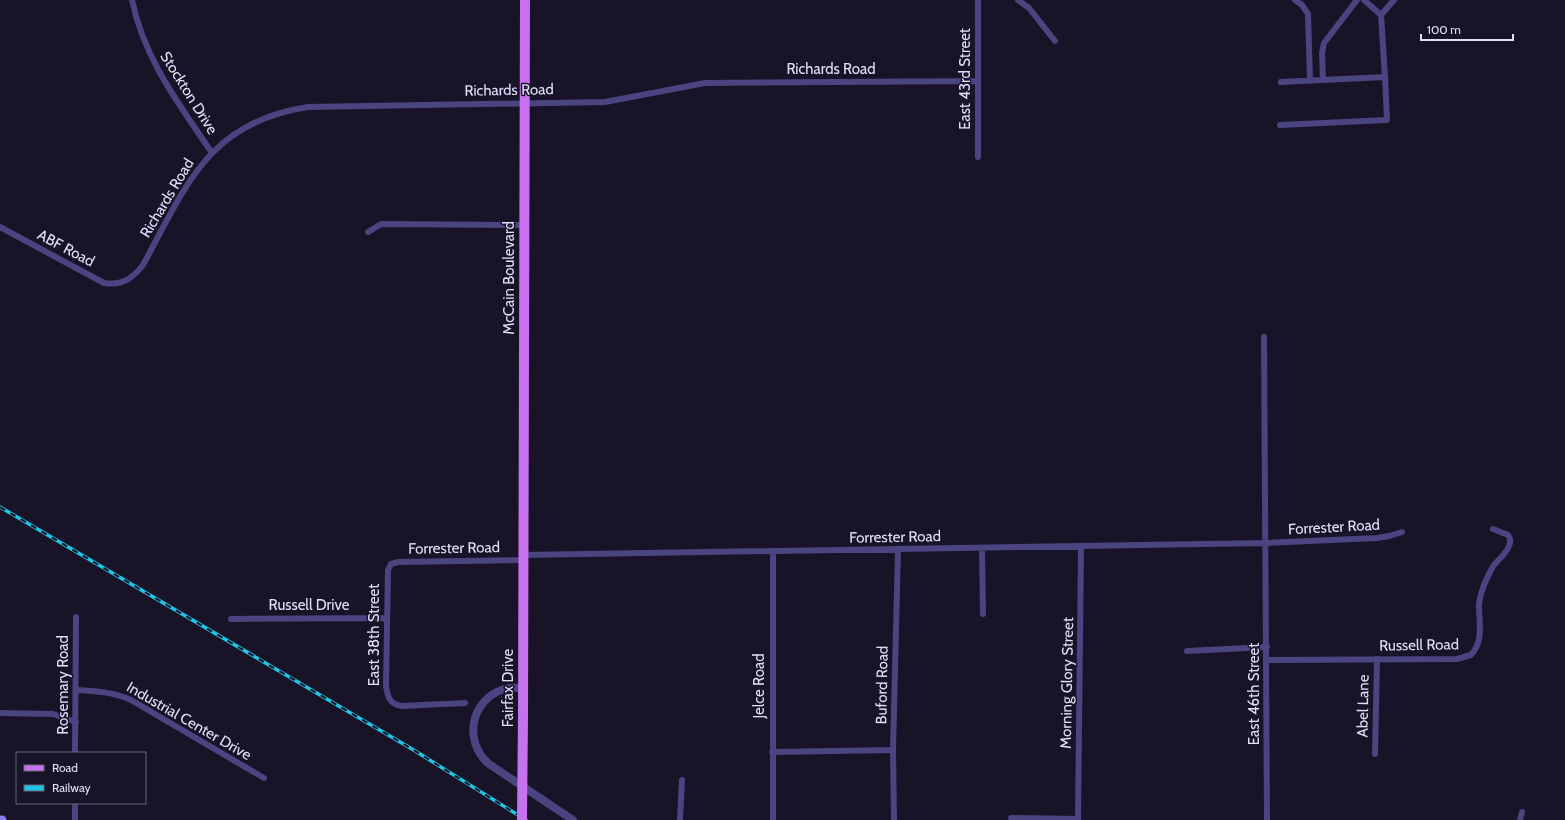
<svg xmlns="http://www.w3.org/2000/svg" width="1565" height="820" viewBox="0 0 1565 820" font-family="Cabin,sans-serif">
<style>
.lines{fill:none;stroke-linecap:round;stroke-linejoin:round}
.minor{stroke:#4a4481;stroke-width:6}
.tertiary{stroke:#4a4481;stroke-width:8}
.secondary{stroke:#897ff0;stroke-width:9}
.primary{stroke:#c771ef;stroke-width:10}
.rail-casing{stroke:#1fc5e5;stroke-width:3.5}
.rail{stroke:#181327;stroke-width:2;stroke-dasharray:6;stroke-linecap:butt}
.primary-bridge{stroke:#c771ef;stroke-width:10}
.labels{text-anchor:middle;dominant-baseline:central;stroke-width:3;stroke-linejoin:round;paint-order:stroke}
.street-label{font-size:15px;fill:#e3ddfb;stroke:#181327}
</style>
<rect width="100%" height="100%" fill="#181327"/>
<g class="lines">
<path class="minor" d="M132,0C144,59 179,104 212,153
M978,0V157
M1018,0L1029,8L1055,41
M1295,0L1302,5L1308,14L1310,81
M1364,0L1381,15L1394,0
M1323,80L1322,53L1324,43L1357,0
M1281,82L1385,77L1381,15
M1280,125L1387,120L1385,77
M0,227L104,283C122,286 133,278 143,265C186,186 208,122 308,107L605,102L705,83L978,81
M368,232L381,224L524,225
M1264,337L1267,820
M982,548L983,614
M523,555L1266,543L1377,538L1389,536L1402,532
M231,619L386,618
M1187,651L1267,647
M1267,660L1457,659L1471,655C1484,641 1479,623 1479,605C1479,599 1482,591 1484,585C1487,578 1490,571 1494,565C1500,558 1516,545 1508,535L1493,529
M76,690C96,691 113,692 131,700L264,778
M465,703L402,706C389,704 388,697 386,686L388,570L391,564L398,562L523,560
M0,713L53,714L76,722
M772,752L893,750
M75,753L76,617
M1375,754L1377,659
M75,803V820
M1011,818L1078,819
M680,820L682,780
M773,820V551
M894,820L893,750L898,550
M1078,820L1081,547
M1520,820L1522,812"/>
<path class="tertiary" d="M523,688C517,688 510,687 504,689C470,700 463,742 489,764L573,820"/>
<path class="secondary" d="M0,820H2"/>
<path class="primary" d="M523,715L525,0"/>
<defs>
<path id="rail" d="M0,507L412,749L526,820"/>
</defs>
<use href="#rail" class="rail-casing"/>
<use href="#rail" class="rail"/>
<path class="primary-bridge" d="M522,820L523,715"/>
</g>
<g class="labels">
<g class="street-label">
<text x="831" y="69">Richards Road</text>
<text transform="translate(965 79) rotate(-90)">East 43rd Street</text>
<text transform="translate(509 90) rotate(-1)">Richards Road</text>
<text transform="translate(189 93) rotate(58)">Stockton Drive</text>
<text transform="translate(167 198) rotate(-59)">Richards Road</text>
<text transform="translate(66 248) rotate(28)">ABF Road</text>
<text transform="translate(509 278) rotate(-90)">McCain Boulevard</text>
<text transform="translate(1334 527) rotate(-3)">Forrester Road</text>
<text transform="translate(895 537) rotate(-1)">Forrester Road</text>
<text transform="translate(454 548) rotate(-1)">Forrester Road</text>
<text x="309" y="605">Russell Drive</text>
<text transform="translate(374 635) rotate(-90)">East 38th Street</text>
<text transform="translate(1419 645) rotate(-1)">Russell Road</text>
<text transform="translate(1067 683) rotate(-89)">Morning Glory Street</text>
<text transform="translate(63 685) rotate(-90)">Rosemary Road</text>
<text transform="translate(882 685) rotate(-89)">Buford Road</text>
<text transform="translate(759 686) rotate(-90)">Jelce Road</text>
<text transform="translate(508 688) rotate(-90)">Fairfax Drive</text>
<text transform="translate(1254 694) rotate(-90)">East 46th Street</text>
<text transform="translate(1363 706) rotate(-89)">Abel Lane</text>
<text transform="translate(189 721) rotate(30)">Industrial Center Drive</text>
</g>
</g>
<rect x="16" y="752" width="130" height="52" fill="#181327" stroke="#69647c"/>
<rect x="24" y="765" width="20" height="6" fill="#c771ef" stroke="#69647c"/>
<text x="52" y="772" font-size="12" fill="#e3ddfb">Road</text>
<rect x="24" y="785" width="20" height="6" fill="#1fc5e5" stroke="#69647c"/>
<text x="52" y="792" font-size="12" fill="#e3ddfb">Railway</text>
<path d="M1421 34v6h92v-6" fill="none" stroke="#e3ddfb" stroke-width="2"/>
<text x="1427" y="34" font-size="12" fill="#e3ddfb" stroke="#181327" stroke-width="3" paint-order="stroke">100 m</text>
</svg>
